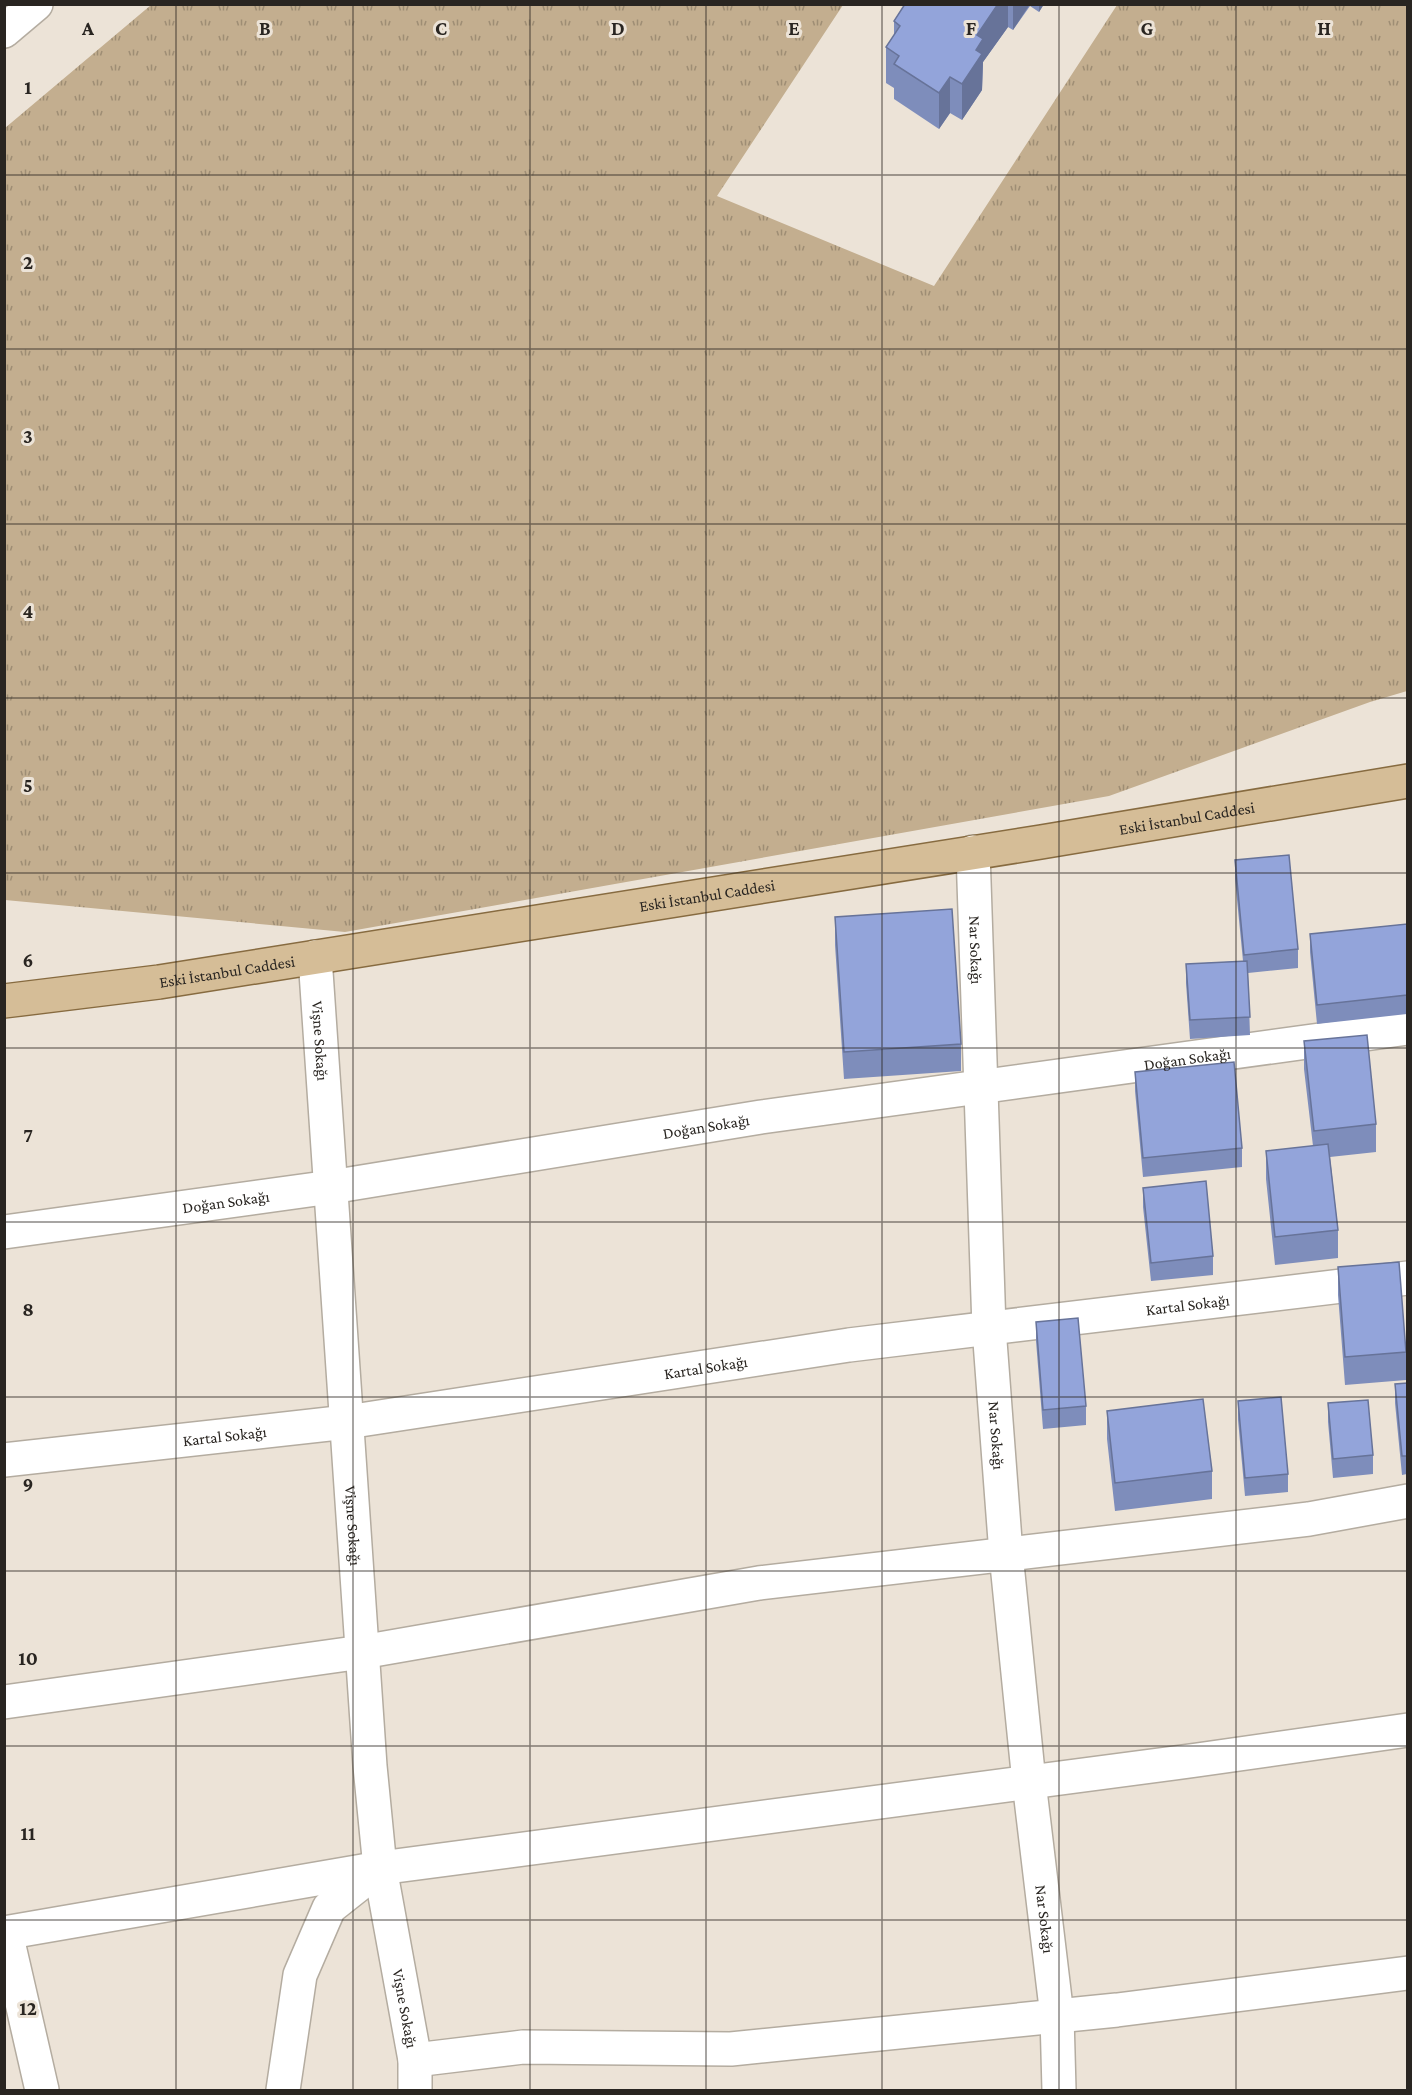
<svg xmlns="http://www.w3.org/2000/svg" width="1412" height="2095" viewBox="0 0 1412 2095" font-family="'Crimson Pro',serif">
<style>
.grass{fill:url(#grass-tufts)}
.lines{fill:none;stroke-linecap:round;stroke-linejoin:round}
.minor-casing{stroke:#b4aca0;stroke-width:36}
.major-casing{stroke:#876b40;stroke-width:36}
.minor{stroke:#fff;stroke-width:33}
.major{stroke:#d5bd97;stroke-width:33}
.wall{fill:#7e8dbb}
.shaded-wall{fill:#677399}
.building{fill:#93a4da;stroke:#677399;stroke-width:1.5}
.grid{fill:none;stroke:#292521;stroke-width:1.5;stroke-opacity:0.55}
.labels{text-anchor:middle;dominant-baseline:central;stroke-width:6;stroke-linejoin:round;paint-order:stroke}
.street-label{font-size:16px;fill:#292521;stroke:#ece3d7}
.grid-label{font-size:20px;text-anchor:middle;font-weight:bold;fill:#292521;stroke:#ece3d7;stroke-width:6;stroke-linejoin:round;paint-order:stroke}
</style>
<defs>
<pattern id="grass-tufts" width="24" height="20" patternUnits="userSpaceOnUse" patternTransform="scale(1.5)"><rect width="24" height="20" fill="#c3ae8f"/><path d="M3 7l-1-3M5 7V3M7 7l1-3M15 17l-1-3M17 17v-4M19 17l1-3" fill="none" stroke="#9e8d74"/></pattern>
</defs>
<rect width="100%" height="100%" fill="#ece3d7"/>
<path class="grass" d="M151,5H843L717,196L934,286L1117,5H1407V691L1370,702L1109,796L345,932L5,900V128Z"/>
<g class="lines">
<defs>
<g id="minor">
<path d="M4,31L36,4"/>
<path id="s1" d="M973,852L989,1328L1006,1554L1029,1782L1057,2016L1059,2090"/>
<path id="s2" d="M315,957L370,1766L380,1868L415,2060V2090"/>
<path id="s3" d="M4,1232L331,1187L761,1117L1408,1028"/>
<path id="s4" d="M4,1460L347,1422L849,1345L1408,1278"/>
<path d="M4,1702L362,1652L759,1583L1309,1519L1408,1501"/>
<path d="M4,1933L380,1868L1197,1760L1408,1730"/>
<path d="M6,1933L42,2090"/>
<path d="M415,2060L523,2047L731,2049L1117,2010L1408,1973"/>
<path d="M283,2090L300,1975L329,1908L377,1870"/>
</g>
<g id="major">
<path id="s5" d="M4,1001L159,982L1041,842L1408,781"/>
</g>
</defs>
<use href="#minor" class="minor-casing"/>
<use href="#major" class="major-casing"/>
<use href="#minor" class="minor"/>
<use href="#major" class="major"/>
</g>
<path class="wall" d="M905,4H1044L1039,12L1030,6L1013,30L1008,27L983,62L982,90L962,120L950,113L939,129L894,99V88L886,83V47L894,35V21Z
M1235,860L1298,949V968L1248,973L1250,1035L1190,1039L1186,983V964L1243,961L1235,879Z
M835,917L961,1044V1071L844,1079L835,945Z
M1407,924V1014L1317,1024L1310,952V934Z
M1304,1041L1376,1124V1152L1330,1157L1338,1230V1258L1275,1265L1266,1179V1151L1313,1146L1304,1069Z
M1135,1072L1242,1148V1167L1143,1177L1135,1091Z
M1143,1188L1213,1256V1275L1151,1281L1143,1207Z
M1338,1267L1406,1352V1380L1345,1385L1338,1295Z
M1036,1322L1086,1406V1425L1043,1429L1036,1341Z
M1407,1383V1474L1402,1475L1395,1403V1384Z
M1238,1401L1288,1474V1492L1245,1496L1238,1420Z
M1328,1403L1373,1455V1474L1333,1478L1328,1422Z
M1107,1411L1212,1471V1499L1115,1511L1107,1439Z"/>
<path class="shaded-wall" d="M998,4H1008V27L983,62L982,90L962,120V84L977,35Z
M1013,4H1030L1013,30Z
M1039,4H1044L1039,12Z
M950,77V113L939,129V93Z"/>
<path class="building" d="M905,4H998L977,35L983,39L976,50L982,54L962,84L950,77L939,93L894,64L899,56L886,47L900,26L894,21Z
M1289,855L1298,949L1244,955L1235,860Z
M952,909L961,1044L844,1052L835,917Z
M1407,924V995L1317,1005L1310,934Z
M1247,961L1250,1017L1190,1020L1186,964Z
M1367,1035L1376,1124L1314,1131L1304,1041Z
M1234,1062L1242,1148L1143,1158L1135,1072Z
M1328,1144L1338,1230L1275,1237L1266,1151Z
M1206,1181L1213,1256L1151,1263L1143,1188Z
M1399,1262L1406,1352L1345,1357L1338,1267Z
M1078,1318L1086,1406L1043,1410L1036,1322Z
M1407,1383V1456H1402L1395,1384Z
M1281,1397L1288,1474L1245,1478L1238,1401Z
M1203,1399L1212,1471L1115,1483L1107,1411Z
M1368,1400L1373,1455L1333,1459L1328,1403Z"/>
<path class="grid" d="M176,4V2090M353,4V2090M530,4V2090M706,4V2090M882,4V2090M1059,4V2090M1236,4V2090M4,175H1408M4,349H1408M4,524H1408M4,698H1408M4,873H1408M4,1048H1408M4,1222H1408M4,1397H1408M4,1571H1408M4,1746H1408M4,1920H1408"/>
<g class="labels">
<g class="street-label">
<text stroke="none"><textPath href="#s5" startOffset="1197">Eski İstanbul Caddesi</textPath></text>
<text stroke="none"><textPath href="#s5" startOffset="711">Eski İstanbul Caddesi</textPath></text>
<text stroke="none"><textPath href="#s1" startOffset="98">Nar Sokağı</textPath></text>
<text stroke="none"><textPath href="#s5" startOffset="225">Eski İstanbul Caddesi</textPath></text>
<text stroke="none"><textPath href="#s2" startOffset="84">Vişne Sokağı</textPath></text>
<text stroke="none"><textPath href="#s3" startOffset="1196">Doğan Sokağı</textPath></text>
<text stroke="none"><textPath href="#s3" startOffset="710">Doğan Sokağı</textPath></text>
<text stroke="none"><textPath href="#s3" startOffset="224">Doğan Sokağı</textPath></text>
<text stroke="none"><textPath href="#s4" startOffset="1194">Kartal Sokağı</textPath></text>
<text stroke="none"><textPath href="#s4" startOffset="708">Kartal Sokağı</textPath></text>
<text stroke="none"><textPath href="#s1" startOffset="584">Nar Sokağı</textPath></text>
<text stroke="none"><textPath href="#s4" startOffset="222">Kartal Sokağı</textPath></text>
<text stroke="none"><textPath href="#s2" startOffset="570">Vişne Sokağı</textPath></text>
<text stroke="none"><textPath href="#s1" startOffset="1070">Nar Sokağı</textPath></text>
<text stroke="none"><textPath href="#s2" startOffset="1056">Vişne Sokağı</textPath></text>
</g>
</g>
<g class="grid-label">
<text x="88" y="35">A</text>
<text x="265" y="35">B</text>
<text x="441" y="35">C</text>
<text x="618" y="35">D</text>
<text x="794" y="35">E</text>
<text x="971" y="35">F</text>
<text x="1147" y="35">G</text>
<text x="1324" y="35">H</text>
<text x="28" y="94">1</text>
<text x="28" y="269">2</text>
<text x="28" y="443">3</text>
<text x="28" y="618">4</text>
<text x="28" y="792">5</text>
<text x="28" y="967">6</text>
<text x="28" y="1142">7</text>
<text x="28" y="1316">8</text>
<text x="28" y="1491">9</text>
<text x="28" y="1665">10</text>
<text x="28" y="1840">11</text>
<text x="28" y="2015">12</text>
</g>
<rect width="1412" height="2095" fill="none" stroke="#292521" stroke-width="12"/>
</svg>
